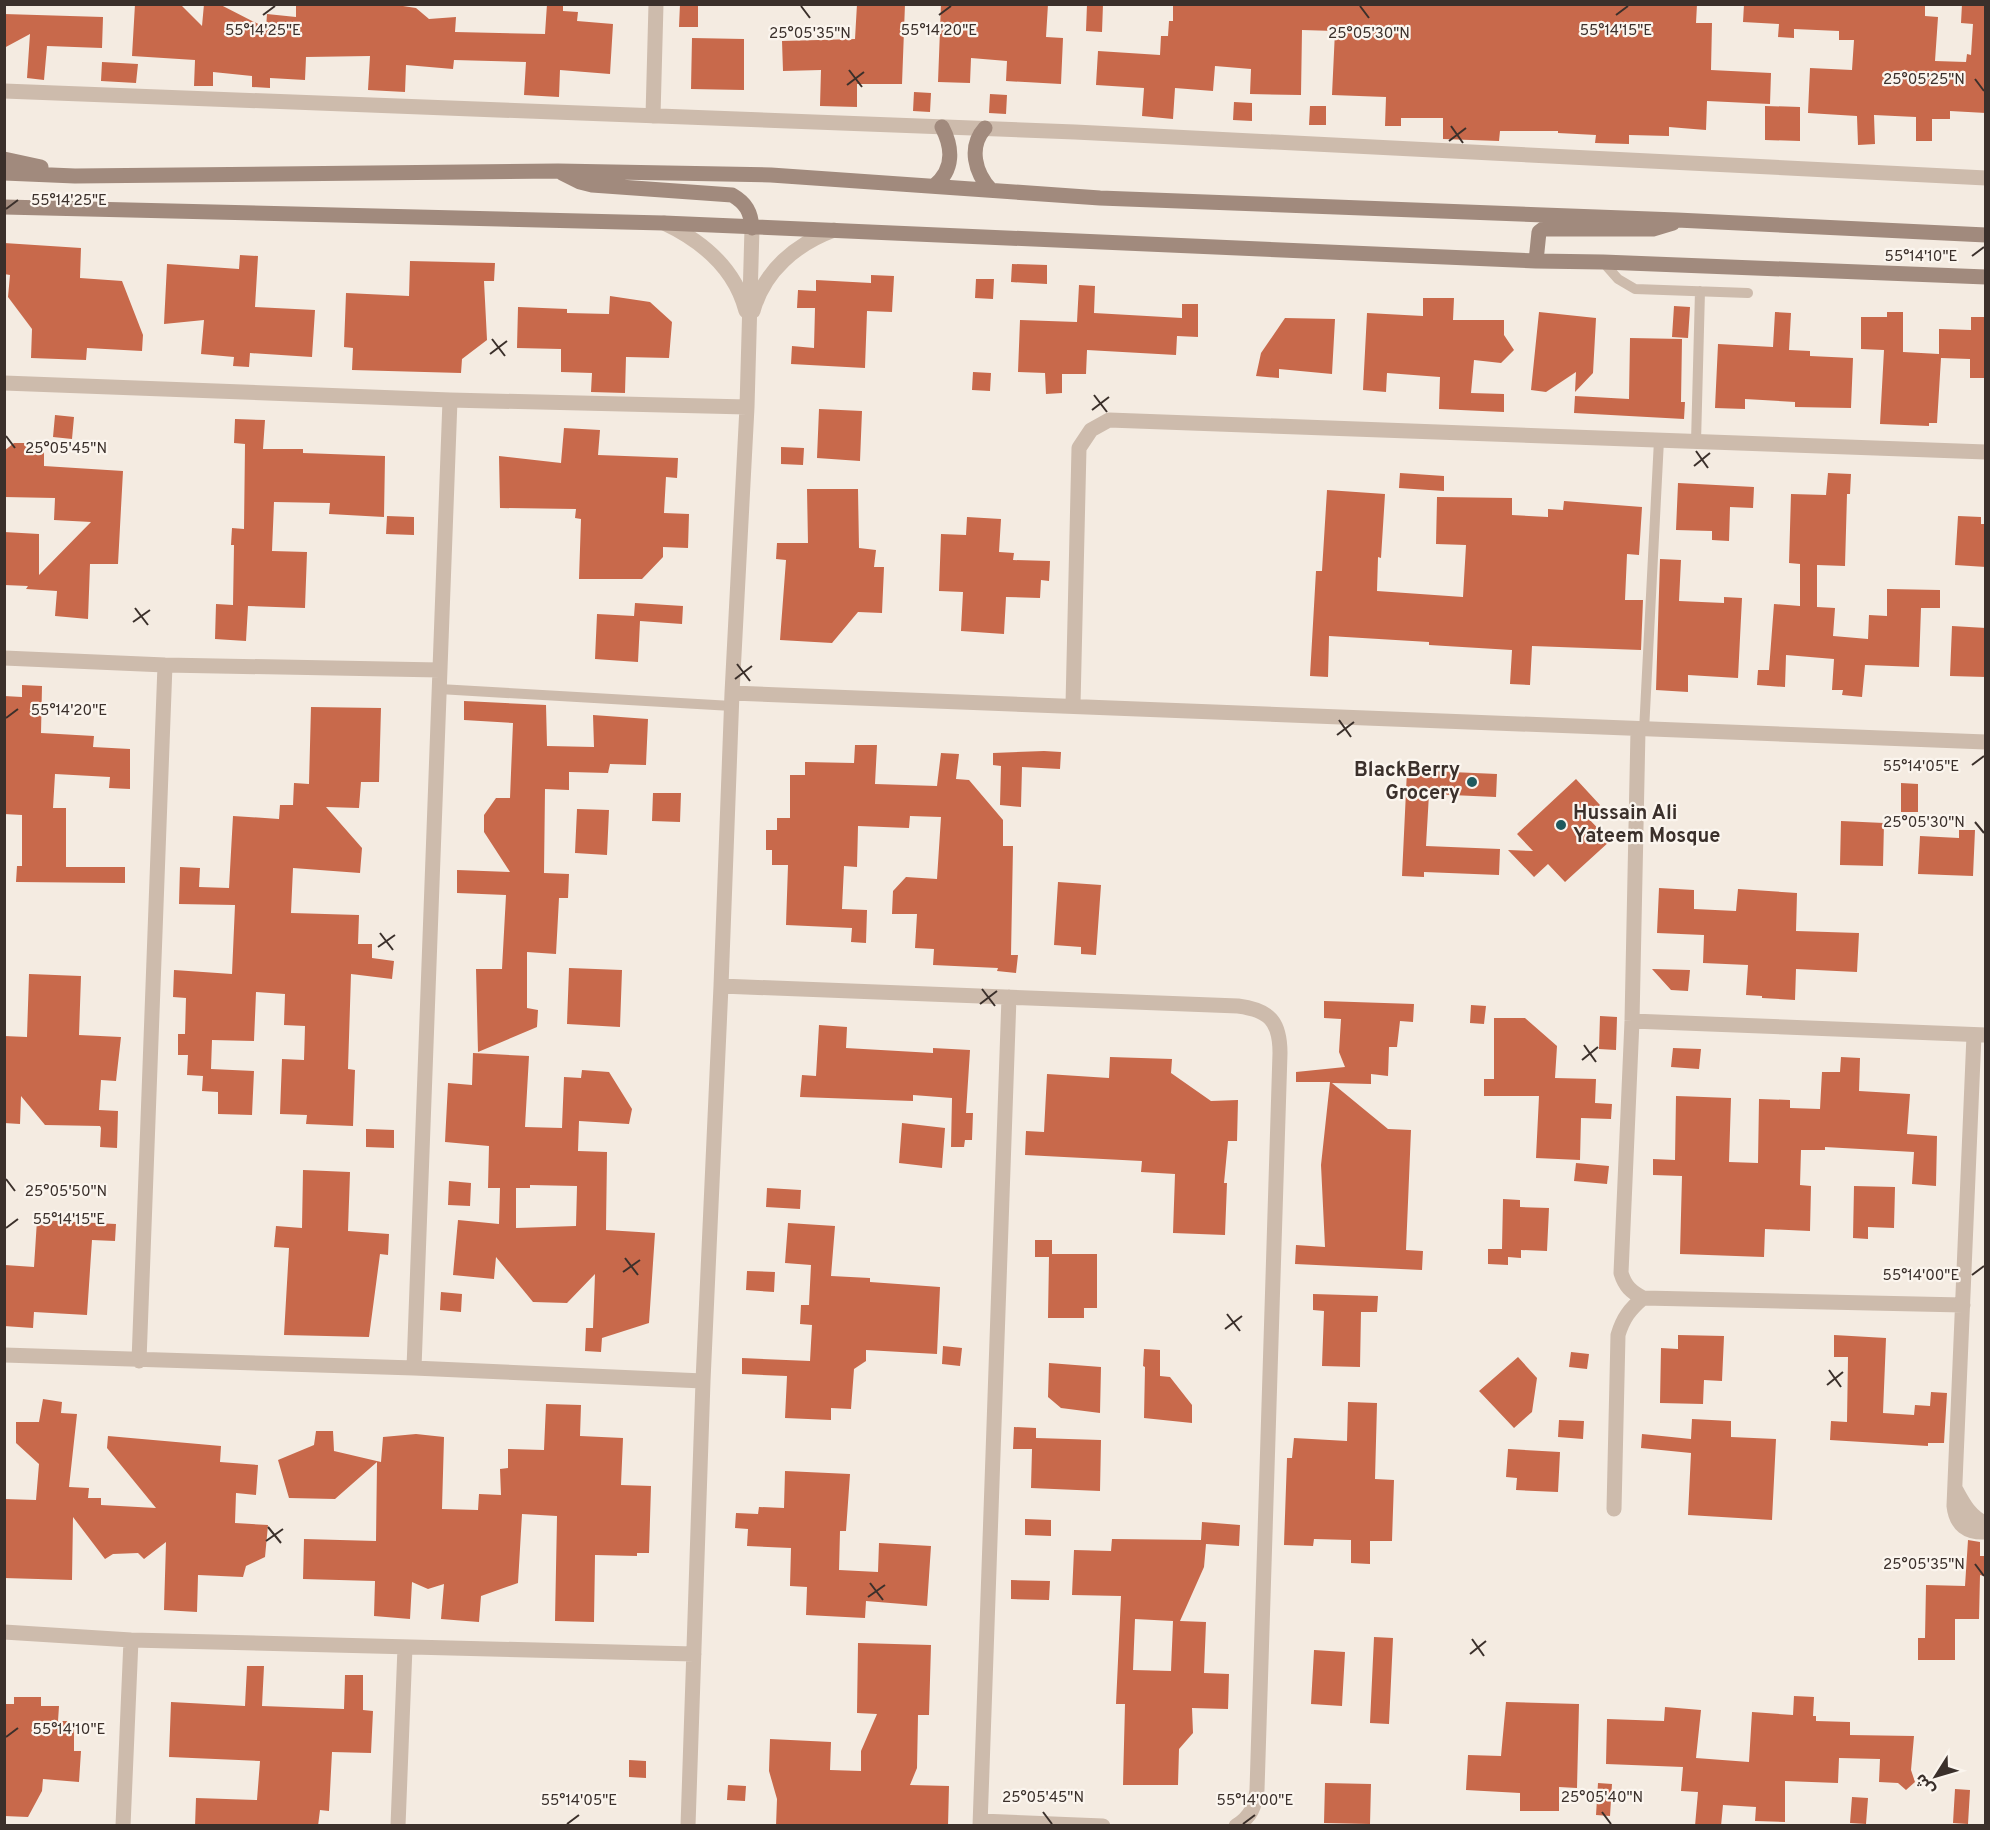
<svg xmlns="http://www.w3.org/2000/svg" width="1990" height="1830" viewBox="0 0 1990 1830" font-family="Overpass,'Noto Sans Arabic',sans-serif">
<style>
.building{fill:#c8694b;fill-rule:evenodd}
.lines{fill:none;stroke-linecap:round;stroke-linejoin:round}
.lane{stroke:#cdbbac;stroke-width:10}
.street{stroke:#cdbbac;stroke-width:15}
.secondary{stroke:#a18a7d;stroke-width:15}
.ticks{fill:none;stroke:#3b302b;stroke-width:2}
.poi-dot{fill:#1f5a5e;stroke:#fbf5ee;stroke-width:2}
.labels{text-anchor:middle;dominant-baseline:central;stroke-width:4.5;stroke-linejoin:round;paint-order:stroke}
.poi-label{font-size:20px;font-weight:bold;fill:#3b302b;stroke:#fbf5ee;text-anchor:end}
.ticks-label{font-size:15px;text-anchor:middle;fill:#3b302b;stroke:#fbf5ee;stroke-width:4.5;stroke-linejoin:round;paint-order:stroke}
</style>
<rect width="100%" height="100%" fill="#f4ebe1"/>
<path class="building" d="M135,4H180L202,26L204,4H219L266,28L267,14L296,17V4H390L416,8L429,19L456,17L455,32L545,34L547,4H563V11L578,12L577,21L613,24L610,74L560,70L559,97L524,95L526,62L454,60L453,69L406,65L405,92L368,90L370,56L306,57L305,80L270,78V88L252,87V76L213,72V86H194L195,60L132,56Z
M680,4H698V27H679Z
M857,4H905L902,84H857V107L820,106L821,70L783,71L782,41L855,39Z
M941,4H1048L1046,37L1063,38L1061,84L1006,81L1007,61L971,58L970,83L938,82Z
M1087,4H1103L1102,32L1086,31Z
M1173,4H1697L1696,23H1712L1711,70L1771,73L1770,104L1707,101L1706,130L1669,127V136L1629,135V144L1595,143L1596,135L1558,133V131H1500L1499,141L1443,139V118H1401V126H1385L1386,97L1332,95L1335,31L1302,30L1301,95L1250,94L1251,69L1215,66L1213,91L1175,88L1173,119L1142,116L1144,88L1096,85L1098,51L1160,55L1161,36H1168L1169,21H1173Z
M1744,4H1925V16L1938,17L1935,61L1966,62L1967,54L1971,55L1973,24L1961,23L1962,4H1986V113L1950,111V119H1932V141H1916V117L1874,115L1875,144L1858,145L1857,116L1808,113L1810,68L1852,70L1854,40H1839V31L1794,29V38L1778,37L1779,24L1743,22Z
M4,14L103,17L102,48L47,46L44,80L27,78L30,34L4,48Z
M692,38L744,39V90L691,89Z
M102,62L138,64L136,83L101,81Z
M914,92L931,93L930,112L913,111Z
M990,94L1007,95L1006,114L989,113Z
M1234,102L1252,103V121L1233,120Z
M1310,106H1326V125H1309Z
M1765,106L1800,107V141L1765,140Z
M4,243L81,248L80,278L122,281L143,335L142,351L87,348L86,360L31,358L32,329L8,297L10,275L4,274Z
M240,255L258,256L255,307L315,310L312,357L250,353L249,367L233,366L234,357L201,354L204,320L164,324L167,264L239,269Z
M410,261L495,263L494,281H484L487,340L462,359L461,373L352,370L353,348L344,347L346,293L409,296Z
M1012,264L1047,265V284L1011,282Z
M871,275L894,276L892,312L867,311L865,368L791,364L792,346L814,348L815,308H797L798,290L816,291V280L871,283Z
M976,279H994L993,299L975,298Z
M1079,285L1095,286L1094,313L1182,318V304H1198V337L1177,336L1176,355L1087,350L1086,374H1062V393L1046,394L1045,373L1018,372L1020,320L1077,322Z
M610,296L650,302L672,322L669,358L626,357L625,393L591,392L592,373L561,372V349L517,348L518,307L567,309V313L609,314Z
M1423,298H1454L1453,320H1504V335L1514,350L1501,363L1474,360L1471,393L1504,394V412L1439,409L1440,377L1387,373L1386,392L1363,390L1367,313L1423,316Z
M1674,306L1690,307L1688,338L1672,337Z
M1539,312L1596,318L1593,373L1575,392L1576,372L1546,392L1531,390Z
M1775,312L1791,313L1789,350L1810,351V356L1853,358L1851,408L1795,407V402L1745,399V409L1715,408L1718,344L1773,347Z
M1887,312H1903V352L1939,354V329L1971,330V317H1986V378H1970V359L1941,358L1937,423H1929V426L1880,424L1884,350L1861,349V317H1887Z
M1285,318L1335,319L1332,374L1279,369V378L1256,376L1261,353Z
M1630,338L1682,339L1681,402H1685L1684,419L1574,413L1575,396L1629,399Z
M973,372L991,373L990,391L972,390Z
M819,409L862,411L860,461L817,458Z
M55,415L74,417L72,439L53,437Z
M235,419L265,420L263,449H303V453L385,456L384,517L329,514L330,503L274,502L272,551L307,552L305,608L248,606L246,641L215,639L216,604L233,605L234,545H231L232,528L244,529L245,444L234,443Z
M564,428L600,430L598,455L678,458L677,478L666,477L664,513L689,514L688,548L663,547V557L642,579H579L581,519L575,518L576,509L500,508L499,456L561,463Z
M14,443H44V466L123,471L118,564H90L88,619L55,616L57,591L26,589L28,586L4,585V532L39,534V575L91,522L54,520L55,498L4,497V451Z
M781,447L804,448L803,465L781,464Z
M1400,473L1444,476V491L1399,488Z
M1828,473L1851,474L1850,494H1847L1845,566L1817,565V607L1835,608L1833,636L1868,639L1869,615L1887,616V589L1940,590V608H1921L1919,667L1865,665L1862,697L1842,695L1843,690H1832L1834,659L1786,655L1785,687L1757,685L1758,670H1769L1774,604L1800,606V564L1789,563L1791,494L1826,495Z
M1678,483L1754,487L1753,508L1730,507L1729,541L1712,540V531L1676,530Z
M807,489H858L859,548L876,550L874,567H884L882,613L858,612L832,643L780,640L786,560L776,559L777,543H808Z
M1327,490L1385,494L1381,558L1378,557L1377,591L1463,597L1466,545L1436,544L1437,497L1512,498V515L1548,517V509L1563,510L1564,501L1642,507L1639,555L1627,554L1625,600H1643L1641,650L1532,646L1530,685L1510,684L1512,650L1429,645V642L1329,636L1328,677L1310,676L1316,571H1322Z
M387,516L414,517V535L386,534Z
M1958,516L1981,517V524H1986V567L1955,565Z
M967,517L1001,519L999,552L1014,553L1013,560L1050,561L1049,581L1041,580L1040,598L1006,597L1004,634L961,631L963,592L939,591L941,534L966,535Z
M1660,559L1681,560L1679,601L1724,603V597L1742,598L1738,678L1688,675V692L1656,690Z
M635,603L683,606L682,624L640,621L638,662L595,659L597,614L634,616Z
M1952,626L1986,628V677L1950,676Z
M22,685L42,686L41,733L94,736L93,747L130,749V789L109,788L110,777L55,774L53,808H66V867H125V883L16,882L17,866H22V815L4,814V696L22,697Z
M464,701L546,705L547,746L594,747L593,715L648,719L646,765L610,764L608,773L569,772V790L545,789L544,873L569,874L568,898H559L556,954L527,952V1008L538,1010L537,1027L478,1052L476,969H502L506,895L457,893V870L510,872L484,832V815L496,798H510L513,723L464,720Z
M311,707L381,708L379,782H361L359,808L326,807L362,848L360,873L293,868L291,913L359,915L358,944H372V958L394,961L392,979L351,974L348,1069L355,1070L353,1126L306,1124L307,1115L280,1114L282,1059L304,1060L305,1026L284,1025L285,994L256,992L254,1041L212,1040L211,1069L254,1071L252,1115L218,1114V1092L202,1091L203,1076L187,1075L188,1055H178V1034H185L186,998L173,997L174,970L232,974L235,905L179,904L180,867L200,868L199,887L229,888L233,816L279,819L280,805H293L294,783L309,784Z
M855,745H877L875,784L937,786L941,753L959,754L956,779L969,780L1003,820V846H1013L1011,955H1018L1016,973L997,971L998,968L933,965L934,949L915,948L917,914H892L893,891L906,877L937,879L941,817L910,816L909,828L858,826L857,867L844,866L842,909L867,910L866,943L851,942L852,928L786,925L788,865H772V850H766V830H777V818H790V775H805V762L854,763Z
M1044,751L1061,752L1060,769L1022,767L1021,807L1000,805L1001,766L993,765V753Z
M1407,770L1497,774L1496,797L1429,794L1426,846L1500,849L1499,875L1424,872V877L1402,876Z
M1576,779L1600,805L1587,817L1610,841L1565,882L1548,864L1534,877L1508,850L1533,851L1517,834Z
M1901,783L1918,784V812H1901Z
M653,793H681L680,822L652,821Z
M577,809L609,810L607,855L575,853Z
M1841,821L1884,823L1883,866L1840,865Z
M1959,830H1975L1973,876L1918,874L1920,836L1959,838Z
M1058,882L1101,885L1096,955L1081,954V947L1054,945Z
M1659,888L1694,890V909L1736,911L1738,889L1797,893L1796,931L1859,933L1857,972L1796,969L1795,1000L1762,998V996L1746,995L1748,965L1703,963L1704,935L1657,933Z
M569,968L622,970L620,1027L567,1024Z
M1652,969L1690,970L1688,991L1671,990Z
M29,974L81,976L79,1035L121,1037L116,1081L101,1080L99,1110L118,1111L117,1148L100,1147L101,1128L100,1126L45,1125L21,1096L20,1124L4,1123V1036L27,1037Z
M1324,1001L1414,1004L1413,1022L1400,1021L1397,1047H1389L1388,1076L1371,1074V1084L1332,1083L1388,1129L1411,1130L1406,1250L1423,1251L1422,1270L1295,1264L1296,1245L1325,1247L1321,1165L1330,1082H1296V1072L1345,1067L1339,1052L1341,1019L1324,1018Z
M1471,1005L1486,1006L1484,1024L1470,1023Z
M1600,1016L1617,1017L1616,1050L1599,1049Z
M1494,1018H1525L1557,1046L1555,1078L1596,1079L1595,1103L1612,1104L1611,1119L1581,1118L1580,1160L1536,1158L1539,1096H1484V1079H1494Z
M819,1025L847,1027L846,1048L933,1053V1048L970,1050L966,1113H973L972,1140H965L964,1147H951L952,1098L913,1095V1101L800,1097L802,1075L816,1076Z
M1673,1048L1701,1049L1699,1069L1671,1067Z
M473,1053L529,1056L525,1127L562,1128L564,1077L581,1078L582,1070L609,1072L632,1109L629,1124L579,1121L578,1151L607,1152L606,1230L655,1233L649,1323L602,1338L601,1352L585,1351L586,1328H593L595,1274L567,1303L533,1302L496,1257L494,1279L453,1275L458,1220L499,1224L500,1188H488L489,1146L445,1142L448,1083L472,1085ZM530,1185L577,1186L576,1226L516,1228V1188H530Z
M1110,1057L1172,1059L1171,1073L1211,1101L1238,1100L1237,1141H1228L1224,1183H1227L1225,1235L1173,1233L1175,1174L1141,1172L1142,1161L1025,1155L1026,1131L1044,1132L1047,1074L1109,1078Z
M1841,1057L1860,1058L1859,1091L1910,1094L1907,1134L1937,1136L1936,1186L1912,1184L1914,1152L1825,1147V1150H1801L1800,1185L1811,1186L1810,1231L1765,1229L1764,1257L1680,1254L1682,1176L1653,1175V1159L1675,1160L1676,1096L1731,1098L1729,1162L1758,1163L1759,1099L1790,1100V1108L1820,1109L1822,1072H1840Z
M902,1123L945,1128L942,1168L899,1163Z
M366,1129L394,1130V1148L366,1147Z
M1576,1163L1609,1166L1607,1184L1574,1181Z
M303,1170L350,1172L348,1231L389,1234L388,1255L380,1254L369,1337L284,1335L289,1248L274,1247L276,1226L302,1228Z
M449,1181L471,1183L470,1206L448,1205Z
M1854,1186L1895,1187L1894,1228L1868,1227V1239L1853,1238Z
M767,1188L801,1190L800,1209L766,1207Z
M1503,1199L1520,1200V1207L1549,1208L1547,1251L1521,1250V1258L1508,1257V1265L1488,1264V1249H1502Z
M37,1220L116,1224L115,1241L92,1240L87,1315L34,1312L33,1328L4,1326L5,1265L34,1267Z
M788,1223L835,1226L831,1276L870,1278V1282L940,1287L937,1354L866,1350V1361L854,1369L851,1409L831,1408V1420L785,1418L787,1376L742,1374V1358L810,1361L812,1325L800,1324L801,1305H809L811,1265L785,1263Z
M1035,1240H1052V1254H1097V1308H1084V1318H1048L1049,1257H1035Z
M747,1271L775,1272L774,1292L746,1290Z
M441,1292L462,1294L461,1312L440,1310Z
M1313,1294L1378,1296L1377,1312H1361L1360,1367L1322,1366L1324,1311L1313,1310Z
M1678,1335L1724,1336L1722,1381L1704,1380L1703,1404L1660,1403L1661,1348L1678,1349Z
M1834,1335L1886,1338L1883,1413L1914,1415L1915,1405L1930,1406L1931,1392L1947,1393L1944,1443H1928V1446L1830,1440L1831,1421L1847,1422L1848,1357H1834Z
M943,1346L962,1348L960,1366L942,1364Z
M1144,1349L1160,1350V1376L1170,1377L1192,1405V1423L1144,1418L1145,1367L1143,1366Z
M1571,1352L1589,1354L1587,1369L1569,1367Z
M1518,1357L1537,1378L1532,1412L1514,1428L1479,1391Z
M1049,1363L1101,1367L1100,1413L1061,1408L1048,1397Z
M43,1399L62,1402L61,1413L77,1414L69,1487L89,1488L88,1498H101V1505L156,1508L107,1448L108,1436L221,1446L220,1462L258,1465L256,1495L236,1493L235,1523L268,1525L265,1557L246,1566L243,1577L198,1575L197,1612L164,1610L166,1542L144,1559L138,1553L113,1554L105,1559L73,1517L72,1580L4,1578V1499L36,1500L39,1464L16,1443V1422H39Z
M1348,1402L1377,1403L1375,1479L1394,1480L1392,1541H1370V1564L1351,1563V1540L1314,1539L1313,1546L1284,1545L1287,1458H1292L1294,1438L1347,1441Z
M546,1404L581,1405L580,1436L623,1438L621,1485L651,1486L649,1553H637V1556L595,1555L594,1622L555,1621L557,1516L522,1514L518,1583L481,1596L479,1622L441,1619L444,1584L428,1589L412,1582L410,1619L374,1616L375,1581L303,1579L304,1539L376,1541L377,1462L335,1499L289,1498L278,1460L314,1445L316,1431H333L334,1451L381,1462L383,1437L416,1434L444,1437L442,1509L478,1510L479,1494L501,1495L500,1469L508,1468V1449L544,1450Z
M1692,1419L1731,1421V1437L1776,1439L1772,1520L1688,1515L1691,1453L1641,1448L1642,1434L1691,1439Z
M1559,1420L1584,1421L1583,1439L1558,1437Z
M1014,1427L1036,1428V1438L1101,1440L1100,1491L1031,1488L1032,1449H1013Z
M1508,1449L1560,1452L1558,1492L1516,1490L1517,1478L1506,1477Z
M785,1471L850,1474L846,1531H840L839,1570L878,1572L879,1543L931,1546L927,1606L866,1601L865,1618L806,1615L807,1587L790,1586L791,1548L747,1546L748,1529L735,1528L736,1513L758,1514L759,1507L784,1508Z
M1025,1519L1051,1520V1536L1025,1535Z
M1202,1522L1240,1525L1239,1546L1206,1544L1204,1567L1180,1621L1206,1622L1204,1673L1229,1674L1228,1709L1192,1708L1193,1733L1179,1749L1178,1785H1123L1125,1704H1116L1121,1596L1072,1595L1074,1550L1111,1551L1112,1539L1201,1540ZM1135,1619L1173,1621L1171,1671L1133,1670Z
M1968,1540L1980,1542V1556H1985L1984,1576L1980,1575L1979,1619H1955V1660H1918V1638H1925L1926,1585L1965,1586Z
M1011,1580L1050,1581L1049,1600L1011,1599Z
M1374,1637L1393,1638L1389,1724L1370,1723Z
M858,1643L931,1645L929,1715H918L917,1768L910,1785L949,1786L948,1826H776L777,1799L769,1771L770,1739L831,1742L830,1770L861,1771V1751L877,1714L857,1713Z
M1314,1650L1345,1652L1342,1706L1311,1704Z
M247,1666H264L262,1706L344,1709L345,1675H363V1710L373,1711L371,1753L332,1752L329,1811L320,1810L318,1826H195L196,1798L257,1800L260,1761L169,1757L171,1702L245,1706Z
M1794,1696L1814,1697L1813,1716H1816V1721L1850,1722V1735L1914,1736L1911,1770L1915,1782L1906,1790L1898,1783L1879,1782L1880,1759L1839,1758L1838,1783L1785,1781V1822L1755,1821L1756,1807L1723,1805L1721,1826H1695L1698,1792L1681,1791L1683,1767L1606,1764L1607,1719L1664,1721L1665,1707L1701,1710L1696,1758L1749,1762L1752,1712L1793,1715Z
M14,1697H41V1706H59L58,1721H74V1751H81L79,1782L43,1779L42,1791L28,1817L4,1816V1704H14Z
M1506,1702L1579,1704L1577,1788L1559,1787V1811H1520V1793L1466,1790L1468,1755L1501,1756Z
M629,1760L646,1761V1778L629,1777Z
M1325,1783L1371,1784L1370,1824L1324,1823Z
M1598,1783L1612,1784L1610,1816L1596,1815Z
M728,1785L746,1786L745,1801L727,1800Z
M1955,1789L1970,1790L1968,1824L1953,1823Z
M1852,1797L1868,1798L1866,1824L1850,1823Z"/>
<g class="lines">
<path class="lane" d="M1603,262L1618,279L1635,289L1748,293
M1696,442L1700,291
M439,689L732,706
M1644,731L1659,440"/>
<path class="street" d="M4,91L1075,132L1986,178
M653,116L656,4
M664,223C702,241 735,268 746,311
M753,311C764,271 796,244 834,230
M4,383L450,400L747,407
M4,658L165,665L440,670
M732,693C1150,708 1568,728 1986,742
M1073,705L1079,448L1091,430L1109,420L1986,452
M1638,730L1632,1021L1621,1273C1625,1286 1631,1292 1643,1298L1963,1305
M721,986L1238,1006C1269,1010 1280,1021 1280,1053L1257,1790C1255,1806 1251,1817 1236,1826
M1632,1021L1986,1035
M1974,1035L1954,1506C1956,1525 1967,1533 1986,1532
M4,1355L414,1368L703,1381
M139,1361L165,665
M414,1368L450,400
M1956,1490C1964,1505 1970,1516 1986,1524
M1614,1509L1618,1335C1623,1318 1630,1309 1643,1298
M4,1632L131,1640L694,1654
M981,1821L1103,1826
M123,1826L131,1640
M398,1826L405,1647
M688,1826L703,1381L721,986L732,693L747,407L752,228
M980,1826L1009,997"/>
<path class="secondary" d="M985,128C968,147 975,173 991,190
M4,159L41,167
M4,173L75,176L558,171L771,175L1100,198L1677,220L1986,235
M562,173L580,182L592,185L732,195C746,203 751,212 752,228
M934,186C954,170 953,148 942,127
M4,207L664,223L1536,261L1603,262L1986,277
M1536,261L1539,232L1543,229H1653L1673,223"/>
</g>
<path class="ticks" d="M801,6L810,18M1360,6L1369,18M263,15L275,6M939,15L951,6M1616,15L1628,6M849,70L862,87M1975,79L1984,91M847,85L864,72M1451,126L1463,143M1449,141L1466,128M6,209L18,200M1972,256L1984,247M492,339L505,356M490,354L507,341M1094,395L1107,412M1092,410L1109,397M6,436L15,448M1696,451L1708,468M1694,466L1710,453M135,608L148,625M133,622L150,610M737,664L750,681M735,679L752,666M6,718L18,709M1339,720L1351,737M1337,735L1354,722M1972,765L1984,756M1975,822L1984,833M380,933L393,950M378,947L395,935M982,989L995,1006M980,1004L997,991M1584,1045L1596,1062M1582,1060L1598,1047M6,1179L15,1191M6,1228L18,1219M625,1258L638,1275M623,1272L640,1260M1972,1275L1984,1266M1227,1314L1240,1331M1225,1329L1242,1316M1829,1370L1841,1387M1827,1385L1843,1372M268,1527L281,1543M266,1541L283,1529M1975,1564L1984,1576M870,1583L883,1600M868,1597L885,1585M1472,1639L1484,1656M1470,1654L1486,1641M6,1737L18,1728M1043,1812L1052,1824M1602,1812L1611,1824M567,1824L579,1815M1243,1824L1255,1815"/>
<g class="poi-dot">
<circle cx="1472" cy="782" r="6"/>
<circle cx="1561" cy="825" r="6"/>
</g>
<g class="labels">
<g class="poi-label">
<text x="1460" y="771">BlackBerry<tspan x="1460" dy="23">Grocery</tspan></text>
<text x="1573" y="814" text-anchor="start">Hussain Ali<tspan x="1573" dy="23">Yateem Mosque</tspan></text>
</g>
</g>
<g class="ticks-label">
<text x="263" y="35">55°14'25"E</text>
<text x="939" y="35">55°14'20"E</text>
<text x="1616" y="35">55°14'15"E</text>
<text x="810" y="38">25°05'35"N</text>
<text x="1369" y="38">25°05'30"N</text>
<text x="1924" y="84">25°05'25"N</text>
<text x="69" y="205">55°14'25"E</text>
<text x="1921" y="261">55°14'10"E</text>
<text x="66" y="453">25°05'45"N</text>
<text x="69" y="715">55°14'20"E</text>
<text x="1921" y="771">55°14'05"E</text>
<text x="1924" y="827">25°05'30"N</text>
<text x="66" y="1196">25°05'50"N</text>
<text x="69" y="1224">55°14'15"E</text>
<text x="1921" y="1280">55°14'00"E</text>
<text x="1924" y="1569">25°05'35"N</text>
<text x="69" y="1734">55°14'10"E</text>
<text x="1043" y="1802">25°05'45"N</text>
<text x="1602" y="1802">25°05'40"N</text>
<text x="579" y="1805">55°14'05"E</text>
<text x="1255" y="1805">55°14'00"E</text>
</g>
<rect width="1990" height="1830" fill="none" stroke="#3b302b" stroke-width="12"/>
<g transform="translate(1936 1776) rotate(233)" stroke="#fbf5ee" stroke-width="4.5" paint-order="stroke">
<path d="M0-4.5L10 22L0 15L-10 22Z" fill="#3b302b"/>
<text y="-9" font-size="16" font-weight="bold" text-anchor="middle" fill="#3b302b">ش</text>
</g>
</svg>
